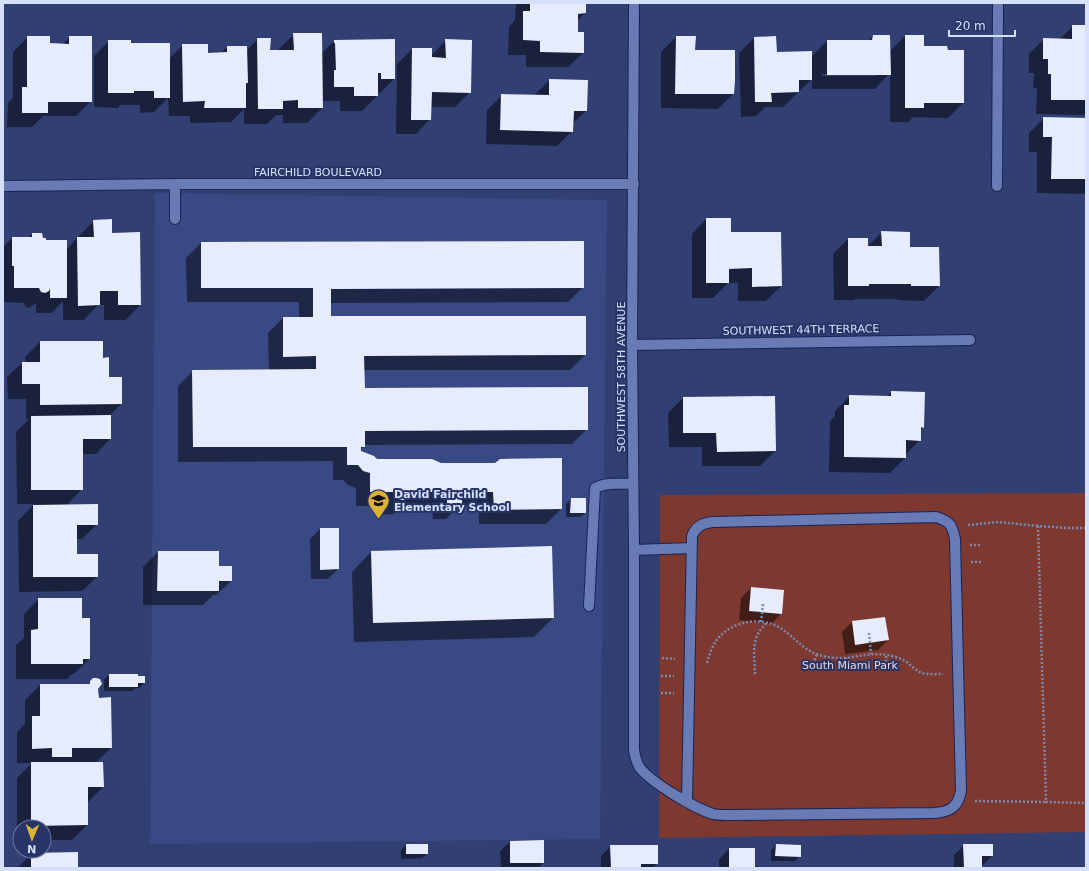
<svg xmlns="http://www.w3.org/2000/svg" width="1089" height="871" viewBox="0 0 1089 871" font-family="'DejaVu Sans',sans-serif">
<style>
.built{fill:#394984}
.green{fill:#7d392f}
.shadow{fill:#0007;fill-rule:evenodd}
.building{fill:#e6ecfd}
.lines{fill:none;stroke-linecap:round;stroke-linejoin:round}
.minor-casing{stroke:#192455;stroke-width:12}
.path{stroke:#7d89b1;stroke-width:2.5;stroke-dasharray:2 2;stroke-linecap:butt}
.minor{stroke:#697bb4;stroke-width:10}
.labels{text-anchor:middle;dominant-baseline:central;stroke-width:4;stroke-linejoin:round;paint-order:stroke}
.street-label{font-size:11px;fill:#d7e0fa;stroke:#273467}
.poi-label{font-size:11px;font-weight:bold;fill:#d7e0fa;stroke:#273467;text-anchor:start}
.park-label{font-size:11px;fill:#eed5d0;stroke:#273467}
</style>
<rect width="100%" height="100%" fill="#313f73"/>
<path class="built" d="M155,193L607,200L600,839L150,844Z"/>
<path class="green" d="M1086,493V832L659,838L660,495Z"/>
<path class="shadow" d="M518,3H585V13L577,21V33L583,53L568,67H526V55H508L509,27L515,20L516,5Z
M1073,26H1086V115L1036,114L1037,88H1033L1034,73H1029V54L1044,39L1059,40Z
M294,34L321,54L334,41L394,79L380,93H377V96L362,111H340V101H322V108L307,123H283V115H276L267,124H244V109L231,122L190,123V116H169L168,98L154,112L140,113V105H120L118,108L94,107V56L109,41L130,44L169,59L183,45L207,54L221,53L227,47H246V51L258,39L269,51H279V49Z
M873,36L889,52L905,36L923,47L963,103L948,118L913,117L908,122H890V73L875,89H812V79L783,107H765L756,116L741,117L739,53L754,38L776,53L811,57L827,41H868ZM822,74H876V76H822Z
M28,37L49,44L62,45L70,37L91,101L76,116H43L32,127H7L8,103L13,98V52Z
M676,37H695L694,51L733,94L718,109L661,108V52Z
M446,40L470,92L455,107H431L430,119L416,134H396L397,64L412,49L431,56Z
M550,80L586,111L572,124V131L557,146L486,144L487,110L502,95L535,96V94Z
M1044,118L1086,119V194L1037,193V152H1029V133Z
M706,219L730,233L781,286L766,301H738V283H728L713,298H692V234Z
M94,221L111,234L140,305L126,320H104V305H98L84,320H63V301L52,313H36V303L29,308L26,307L24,303L3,302V247L12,238H28L32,234L45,241L66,250L77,238H79V236Z
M882,232L909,248L939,286L924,301L897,300V299H855L854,300H834L833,254L848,239L867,247Z
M201,243L583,287L568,302L330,303V317L585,355L570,370H363L364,389L587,429L572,444L364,445V447L360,450V452L376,460L561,509L546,524H479V506H459L446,519H433L432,507H402L394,514L380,515V506H356V488L348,485L343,480H333V461L178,462V386L193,371L269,370L268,333L283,318H299V302H187L186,258Z
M40,342L102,359L108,378L121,404L109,416L110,439L96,454H82V489L66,506L97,524L82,539H76V555L97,577L82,591L19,592L18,521L34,504H17L16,432L29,419H26V399H8L7,377L22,363H26L25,357Z
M891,392L923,427L920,431V440L905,455V458L890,473L829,472L830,421L835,416V411L850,396L887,397Z
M683,398L775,451L760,466H702V447H669L668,413Z
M571,499L585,513L580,517H566V504Z
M320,529H338V569L328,579H311L310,539Z
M158,552L218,567L231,581L216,595H213L203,605H143V567Z
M371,552L553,618L534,637L354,642L352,572Z
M751,588L781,614L771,624L739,620L741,598Z
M39,599L81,619L89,659L74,674H72L67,679H16V645L24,638V614Z
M852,622L888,640L878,650L845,654L842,632Z
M109,675H137V678L144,683L139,688H136L132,691H104V679Z
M94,679L97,689L98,699L111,748L95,763L103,787L88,802L87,825L72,840H44V827H20V840H17V778L32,763H17V732L25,724V700L40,685H88Z
M510,842L543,863L538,868H501L500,851Z
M406,845H427V854L422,858L401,859V850Z
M776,845L800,856L795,861H771V850Z
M964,845L992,856L982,866H981V868H954V855Z
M611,846L657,863L653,868H601V856Z
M729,849L754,868H719V859Z
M32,854L77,868H17Z"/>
<path class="building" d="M530,3H586V13L578,14V32H584V53L540,52V41L523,40V11H530Z
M1072,25H1086V100H1051V74H1048V59H1043V38L1072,39Z
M293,33H322L323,108H298V100L283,101V109H258L257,38H271L270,50H294Z
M873,35H890L891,75H827V40H872Z
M905,35H924V46H947L948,50H964V103H924V108H905Z
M27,36H50V43L69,44V36H92V102H48V113H22V87H27Z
M676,36H696L695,50H735V81L734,94H675Z
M776,36L777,52L812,51V80H799V92L771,93L772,102H755L754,37Z
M395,39V79H381V73H378V96H354V87H334V70H336L335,43H334V40Z
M445,39L472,40L471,93L432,92L431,120H411L412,48H432V57L446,58Z
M108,40H131V43H170V98H154V91H134V93H108Z
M182,44H208V53L227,52V46H247L248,83H246V108H204L205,101L183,102Z
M549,79L588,80L587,111H574L573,132L500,130L501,94L549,95Z
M1043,117L1086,118V179H1051L1052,137H1043Z
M706,218H731V232H781L782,286L752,287V268L729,269V283H706Z
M112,219V233L140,232L141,305H118V291H100V305L78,306L77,237H94L93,220Z
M881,231L910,232V247H939L940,286H911V284H869V286H848V238H868V246H882Z
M32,233H42L43,238H46V240H67V298H50V288L49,291L45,293L41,292L39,288H14V266H12V237H32Z
M584,241V288L331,289V316H586V355L364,356L365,388L588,387V430L365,431V447H361V451L374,456L377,459H432L441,463H495L500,459L562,458V509L494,510L493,492H462V504H447V492H410V500H395V492H370V473L363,471L358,465H347V447H193L192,370L316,369V356L283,357V317H313V288H201V242Z
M40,341H103V358L109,357V377H122V404L40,405V384H22V362H40Z
M891,391L925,392L924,428L921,427V441L906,440V458L844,457V405H849V395L891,396Z
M775,396L776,451L717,452L716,433H683V397Z
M111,415V439H83V490H31V416Z
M571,498H586V513H570Z
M98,504V525H77V554H98V577H33V505Z
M320,528H339V569L320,570Z
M552,546L554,618L373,623L371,551Z
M158,551H219V566H232V581H219V591H157Z
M751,587L784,590L782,614L749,611Z
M38,598H82V618H90V659H83V664H31V630L38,629Z
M885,617L889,640L855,645L852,621Z
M109,674H138V676H145V683H138V687H109Z
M93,678H96L100,679L102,684L98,689L99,698L111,697L112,748H72V757H52V748L32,749V716H40V684H90V681Z
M31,762H103L104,787H88V825L31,826Z
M544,840V863H510V841Z
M406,844H428V854H406Z
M776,844L801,845V857L775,856Z
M963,844H993V856H982V868H964Z
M610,845H658V864H641V868H611Z
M729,848H755V868H729Z
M78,852V868H31V853Z"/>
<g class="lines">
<defs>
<path id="minor" d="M634,3L632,345L634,550V750C635,757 636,762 640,768C652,783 694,808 713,814C717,815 722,815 726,815L934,813C950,812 958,807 961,791L955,539C952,525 951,522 936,517L713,522C703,523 696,526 692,536L687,801
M3,186L175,184H634
M997,186L998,3
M175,219V184
M632,345L970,340
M634,550L692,548
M589,606L595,488C606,482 621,484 633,484"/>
</defs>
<use href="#minor" class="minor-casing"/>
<path class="path" d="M968,525L998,522L1038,526
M1086,528H1067L1038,526L1046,802L1086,803
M970,545H982
M971,562H983
M761,622L763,604
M869,633L871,654
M662,658L675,659
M846,658L847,665
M707,663C709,655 712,647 716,641C730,621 761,615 782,629C794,637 803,650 819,655C829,658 841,659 852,657C864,655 875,653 888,655C893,656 900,658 905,661C911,665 916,671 922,673C929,675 937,674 943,674
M813,664L817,654
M886,666V655
M755,674C755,662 752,648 757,636C759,631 763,627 766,623
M661,676H674
M661,693H674
M975,801L1046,802"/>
<use href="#minor" class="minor"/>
</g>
<defs>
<symbol id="school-pin" viewBox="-11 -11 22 30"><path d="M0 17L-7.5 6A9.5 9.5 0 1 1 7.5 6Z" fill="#dbb233" stroke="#273467"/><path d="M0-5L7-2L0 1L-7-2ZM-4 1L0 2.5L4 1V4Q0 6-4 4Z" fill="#111"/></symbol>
</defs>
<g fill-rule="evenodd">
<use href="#school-pin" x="366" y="488" width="25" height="34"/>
</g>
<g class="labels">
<g class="street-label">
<text x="318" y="172">FAIRCHILD BOULEVARD</text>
<text transform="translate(801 330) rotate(-1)">SOUTHWEST 44TH TERRACE</text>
<text transform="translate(621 377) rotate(-90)">SOUTHWEST 58TH AVENUE</text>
</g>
<g class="poi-label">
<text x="394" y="494">David Fairchild<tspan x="394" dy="13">Elementary School</tspan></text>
</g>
<g class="park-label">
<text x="850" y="665">South Miami Park</text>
</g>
</g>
<rect width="1089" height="871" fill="none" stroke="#d7e0fa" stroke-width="8"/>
<g transform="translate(32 839) rotate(182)"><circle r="19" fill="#273467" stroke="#6d79a2"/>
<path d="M0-3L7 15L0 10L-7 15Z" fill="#dbb233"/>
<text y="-6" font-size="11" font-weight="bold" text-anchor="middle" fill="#d7e0fa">N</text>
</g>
<path d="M949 30v6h66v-6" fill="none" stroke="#d7e0fa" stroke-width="2"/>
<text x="955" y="30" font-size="12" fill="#d7e0fa" stroke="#273467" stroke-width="3" paint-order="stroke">20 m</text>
</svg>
